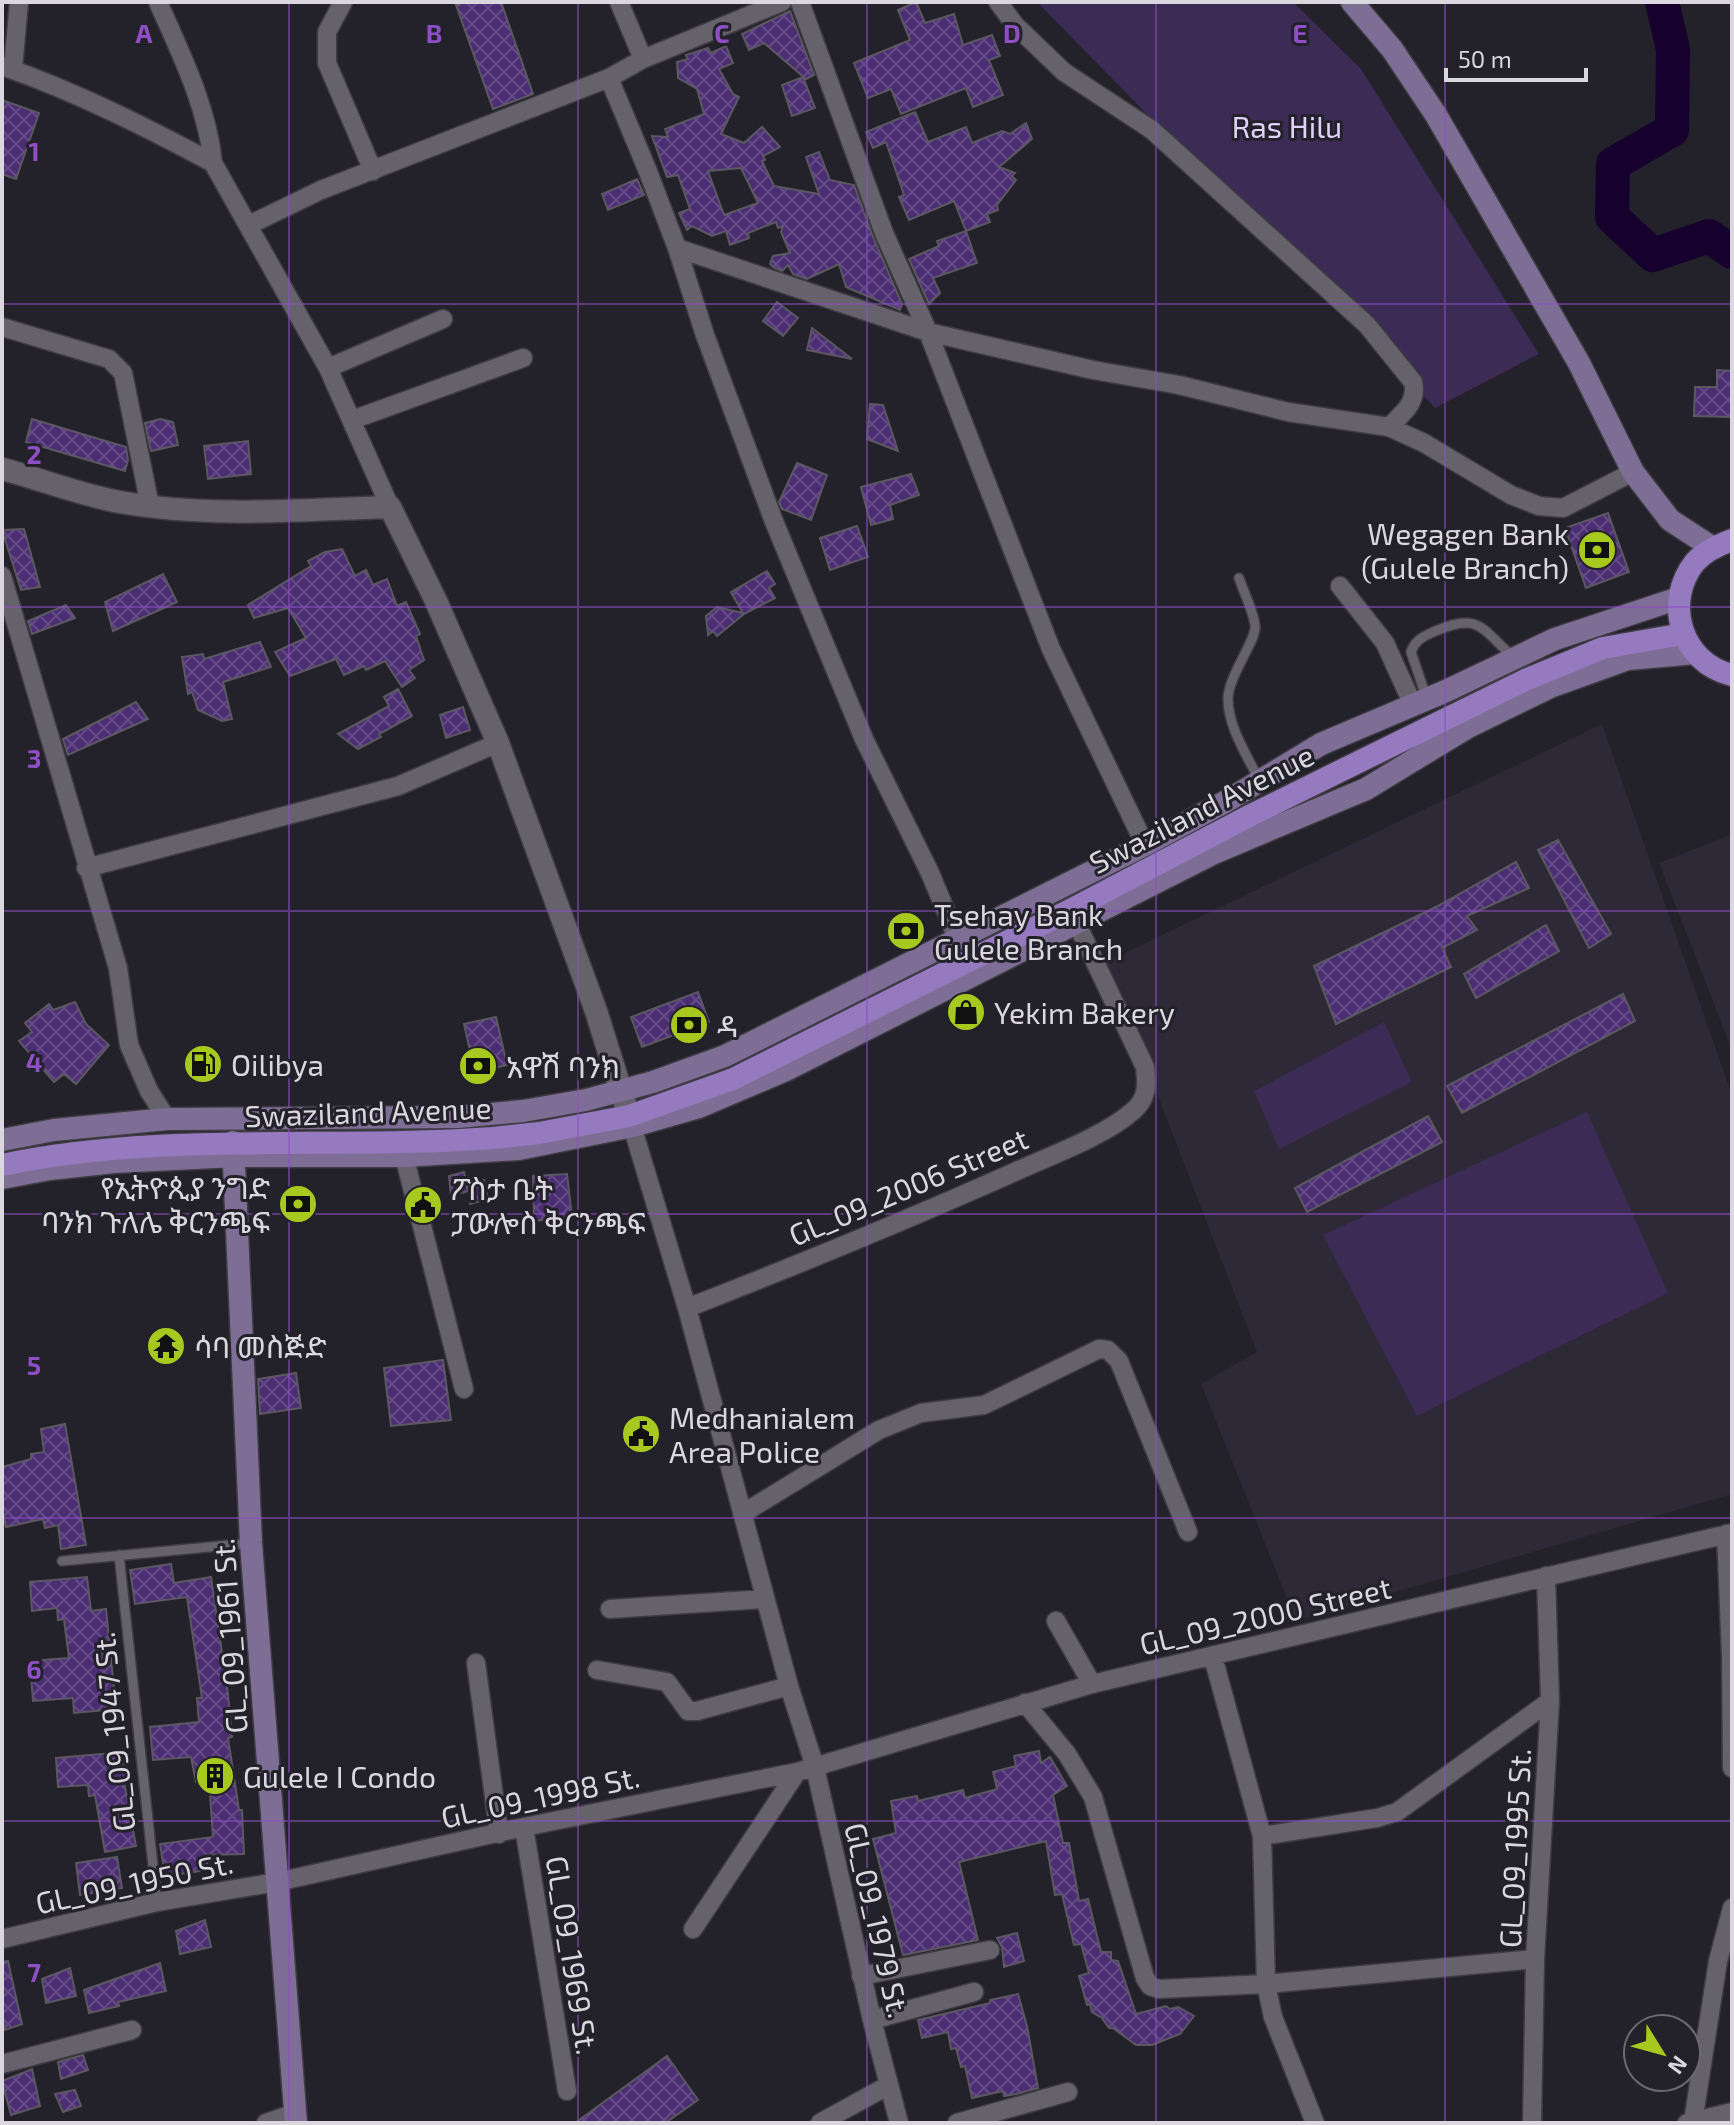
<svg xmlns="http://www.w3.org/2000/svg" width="1734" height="2125" viewBox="0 0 1734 2125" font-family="'Exo 2','Noto Sans Ethiopic',sans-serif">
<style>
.built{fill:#2d2936}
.park{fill:#3c2b55}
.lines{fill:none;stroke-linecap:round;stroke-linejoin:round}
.river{stroke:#16002e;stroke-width:34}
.building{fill:url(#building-cross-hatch);stroke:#5b5861;stroke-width:2;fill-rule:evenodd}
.service-casing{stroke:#3e3b42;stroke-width:12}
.minor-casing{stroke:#3e3b42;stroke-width:21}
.tertiary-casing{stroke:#3e3b42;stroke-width:25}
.secondary-casing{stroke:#3e3b42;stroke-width:25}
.primary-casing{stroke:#3e3b42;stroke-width:25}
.service{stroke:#65626b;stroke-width:9}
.minor{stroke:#65626b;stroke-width:18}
.tertiary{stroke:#65626b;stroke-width:22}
.secondary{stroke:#7e6e96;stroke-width:22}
.primary{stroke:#967ac0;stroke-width:22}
.grid{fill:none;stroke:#8e4ec5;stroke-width:2;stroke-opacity:0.55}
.labels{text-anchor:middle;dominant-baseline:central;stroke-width:6;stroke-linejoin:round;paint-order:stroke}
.park-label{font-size:30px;fill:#dfd1fb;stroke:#232129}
.poi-label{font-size:30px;fill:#dad8de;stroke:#232129;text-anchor:start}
.street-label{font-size:30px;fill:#dad8de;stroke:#232129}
.grid-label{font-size:26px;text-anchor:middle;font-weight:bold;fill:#8e4ec5;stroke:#232129;stroke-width:6;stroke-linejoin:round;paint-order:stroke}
</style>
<defs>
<pattern id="building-cross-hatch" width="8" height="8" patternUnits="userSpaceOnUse" patternTransform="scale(2)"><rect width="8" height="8" fill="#4b2d73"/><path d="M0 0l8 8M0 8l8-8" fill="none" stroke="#644b86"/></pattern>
</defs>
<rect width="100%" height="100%" fill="#232129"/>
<path class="built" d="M1602,724L1732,1095V1494L1296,1621L1201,1384L1257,1352L1106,962Z
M1732,834V1050L1659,863Z"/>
<path class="park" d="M1037,2H1293L1361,69L1539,354L1435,408Z
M1384,1022L1412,1082L1279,1149L1254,1091Z
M1587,1112L1668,1293L1417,1416L1323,1235Z"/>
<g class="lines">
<path class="river" d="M1662,2L1673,49L1672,130L1613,164L1612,217L1653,255L1709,236L1732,252"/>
</g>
<path class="building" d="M465,2H501L533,94L493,109L456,5Z
M916,2L925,23L954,14L963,45L992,35L1000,56L989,60L1003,95L973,107L966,88L901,114L891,89L868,98L854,63L910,40L898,10Z
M790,11L814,75L806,79L764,43L749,50L742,34Z
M726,46L733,63L719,69L733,94L739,97L721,134L744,143L762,127L780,147L763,156L765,160L762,161L774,186L819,194L806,157L819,152L830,180L854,185L873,237L902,304L900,310L846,287L839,264L807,279L793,274L788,265L782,271L773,267L770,264L773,256L790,253L781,232L783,226L778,228L776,222L748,233L749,238L730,245L726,231L712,236L692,226L687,230L679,213L690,209L678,175L667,177L652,136L668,137L665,129L704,114L697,89L678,78L677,62L688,59L686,55L708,48L711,53ZM741,168L758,203L724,215L708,171Z
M803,77L815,108L792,116L782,85Z
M2,100L39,113L16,179L2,174Z
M915,112L928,142L966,127L972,143L1002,131L1010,134L1026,123L1032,139L999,167L1015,173L1012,176L1016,180L997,205L998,210L987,214L990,222L966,231L954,201L909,220L899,197L904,195L886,142L873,148L866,132Z
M637,179L644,195L608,210L602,194Z
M966,231L977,263L933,278L940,293L929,304L909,259L939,246L937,241Z
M777,302L798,318L783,336L763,321Z
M812,328L852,359L807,350Z
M1717,370L1732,371V417L1694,416L1695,387H1717Z
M870,404L883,405L898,451L867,439Z
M32,419L126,447L128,460L125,471L26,442Z
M160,419L173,422L178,445L151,451L145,423Z
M248,441L251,474L208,479L204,446Z
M797,463L827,475L811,520L782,509L779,502Z
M911,474L919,495L890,505L893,519L871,525L861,487Z
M1608,513L1629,572L1586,588L1565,528Z
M857,526L868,557L830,570L820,538Z
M24,529L40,587L21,590L2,530Z
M342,549L355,576L366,570L373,585L387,579L397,606L406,602L420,634L416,636L424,660L409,670L415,678L402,687L385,661L366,670L364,666L344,675L336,659L290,676L275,652L306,638L288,608L254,618L248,605L311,566L308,561L325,552Z
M767,571L775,584L769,588L775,598L744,614L717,636L713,631L708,635L706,616L717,607L743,613L731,592Z
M163,574L177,602L113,631L105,602Z
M66,605L75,618L32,634L28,621Z
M260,642L271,667L223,682L232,719L222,721L198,710L192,692L188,694L182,657L203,654L204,659Z
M398,689L412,716L379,734L381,737L358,749L338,734L389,706L384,697Z
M136,702L148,719L68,755L63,739Z
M463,707L470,730L446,738L440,715Z
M1558,840L1611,934L1589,948L1538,850Z
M1516,862L1529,888L1467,916L1477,930L1442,948L1451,967L1336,1024L1314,966L1436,907Z
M1546,925L1559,951L1476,998L1464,974Z
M698,992L709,1022L642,1047L631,1017Z
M1623,994L1635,1021L1462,1113L1447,1086Z
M75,1002L86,1024L109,1045L76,1084L64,1074L54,1082L19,1041L32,1032L25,1023L49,1004L53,1010Z
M496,1017L507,1065L475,1073L464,1024Z
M1428,1116L1442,1142L1307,1212L1295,1188Z
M464,1172L468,1191L451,1196L449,1176Z
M567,1174L572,1217L534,1221L533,1176Z
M484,1180L488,1199L470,1204L469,1184Z
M443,1360L451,1420L391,1426L384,1368Z
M296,1373L301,1408L260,1414L258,1379Z
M65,1424L86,1545L61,1549L58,1525L45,1528L43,1519L6,1527L2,1510V1467L31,1459V1454L44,1452L41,1429Z
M171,1564L174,1583L211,1577L228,1694L232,1737L228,1738L239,1810H242L244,1854L206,1855L208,1870L165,1876L160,1844L213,1837L209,1780L196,1782L191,1757L153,1760L150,1727L199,1722L197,1698H202L187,1597L135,1604L130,1570Z
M87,1577L91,1611L106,1609L116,1709L74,1713L73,1698L33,1701L30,1661L69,1658L64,1619L58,1620L57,1608L32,1611L30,1582Z
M1039,1751L1041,1763L1050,1757L1067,1786L1053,1795L1063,1843H1069L1079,1901L1088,1899L1101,1952H1111V1960L1118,1961L1136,2014L1166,2006L1170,2009L1178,2007L1194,2016L1180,2034L1152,2045H1136L1113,2028H1109L1102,2018L1092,2012L1090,2004L1087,2005L1079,1976L1089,1973L1081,1944L1074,1945L1062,1894L1055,1895L1046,1841L959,1862L978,1940L903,1955L873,1839L896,1833L891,1801L917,1796L918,1801L963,1790L965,1798L997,1789L993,1772L1016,1766L1014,1756Z
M124,1752L127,1782H124L136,1846L105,1852L95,1795L89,1796L88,1785L58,1787L56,1758Z
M117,1857L122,1888L80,1895L76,1863Z
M205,1920L211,1947L180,1954L176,1931Z
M1017,1933L1024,1961L1004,1967L1002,1947L997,1938Z
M8,1961L22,2024L5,2030L2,2016V1962Z
M160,1963L166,1991L118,2002L119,2006L89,2013L84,1990Z
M70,1968L76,1996L46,2003L42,1979Z
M1018,1994L1027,2026L1038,2088L1016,2094L1004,2096L1003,2091L972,2098L965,2066L961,2067L956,2048L951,2049L948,2032L922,2038L918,2020L990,2003V2000Z
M83,2055L88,2070L61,2079L58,2062Z
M667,2056L698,2100L665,2123H575Z
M32,2069L40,2106L11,2115L2,2081Z
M75,2090L81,2106L63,2112L55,2094Z"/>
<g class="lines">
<defs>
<path id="service" d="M1239,578C1244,593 1253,610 1255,625C1258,638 1228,676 1228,699C1228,727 1247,755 1259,780
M1427,699L1411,652C1415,640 1423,637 1433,632C1479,612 1480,627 1513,657
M119,1555L157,1902
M62,1561L251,1543"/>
<path id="minor" d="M158,2C181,54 207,106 213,163L328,368L390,507
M343,2L327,32V63L373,171
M619,2L643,59
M800,2L884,233L928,332L1051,649L1145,845
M2,66C76,92 144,126 213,163
M13,69L19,2
M609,78L647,169L677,248L705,335L773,519L864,739L930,873L958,940
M249,225L321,190L609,78L643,59L782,2
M677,248L928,332L1093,370L1179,385L1288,412L1389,427C1403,413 1418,402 1413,382L1367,325L1152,130L1064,72L1015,25L998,2
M2,327L109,359L123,373L150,506
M328,368L443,319
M352,420L523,358
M1389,427L1424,443L1511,495L1539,506L1563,508L1633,472
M2,576L118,968L129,1045L149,1091L167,1119
M1340,586L1385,643L1413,705
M86,868L398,786L498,743
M629,1116L687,1308L789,1686L815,1767L872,2020L899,2123
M404,1156L464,1389
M687,1308C795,1266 902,1222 1008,1175C1046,1157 1102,1138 1133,1111C1148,1098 1147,1085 1145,1067L1076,922
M742,1514L879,1430L921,1413L984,1405L1099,1349L1108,1350L1119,1361L1188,1532
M1726,1534L1731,1655L1732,1768
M610,1609L765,1599
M1056,1621L1092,1684
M1213,1657L1262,1836L1266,1984L1273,2017L1315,2123
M476,1663L499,1834
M597,1670L667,1682L688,1711H697L789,1686
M1025,1703L1067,1754L1093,1797L1145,1978L1150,1986L1159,1989L1266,1984L1535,1959
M524,1827L567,2091
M1262,1836L1377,1818L1397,1812L1550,1701
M693,1929L797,1772
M2,1939L157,1902L277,1882L524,1827L797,1772L1092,1684L1732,1533
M861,1976L990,1950
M872,2020L974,1992
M2,2064L132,2030
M1693,2122L1718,1961L1732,1908
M266,2123L295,2113
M820,2123L889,2085
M957,2123L1068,2092
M1532,2123L1535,1959L1550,1701L1546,1576
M1687,2123L1732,2112"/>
<path id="tertiary" d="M2,469C41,479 80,495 120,502C210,518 300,510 390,507L436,601L498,743L596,1011L629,1116"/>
<path id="secondary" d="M1352,2L1392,49L1436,115L1579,363L1633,472L1670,520L1713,548
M2,1140L54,1130L167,1119L458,1117L523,1111L586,1100L653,1082L725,1056L1145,845L1225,802L1321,744L1446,691L1555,639L1679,598
M233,1142L251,1543L296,2123
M2,1178L50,1169L114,1162L235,1156H404L519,1149L633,1126L699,1107L786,1070L1214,853L1366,789L1468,727L1550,687L1628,659L1695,653"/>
<path id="primary" d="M1732,540C1718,545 1705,551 1695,562C1663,602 1681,663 1732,675
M2,1165C163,1131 330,1150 493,1138L539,1133L629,1116L733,1079L1070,910L1251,815L1525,680L1603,648L1683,634"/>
</defs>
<use href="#service" class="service-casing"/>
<use href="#minor" class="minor-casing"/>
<use href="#tertiary" class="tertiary-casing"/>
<use href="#secondary" class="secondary-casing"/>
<use href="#primary" class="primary-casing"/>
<use href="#service" class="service"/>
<use href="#minor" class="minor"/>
<use href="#tertiary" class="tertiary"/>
<use href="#secondary" class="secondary"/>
<use href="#primary" class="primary"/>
</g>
<path class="grid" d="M289,2V2123M578,2V2123M867,2V2123M1156,2V2123M1445,2V2123M2,304H1732M2,607H1732M2,911H1732M2,1214H1732M2,1518H1732M2,1821H1732"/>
<defs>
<symbol id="bank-disc" viewBox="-11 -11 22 22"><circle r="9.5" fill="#a7c81f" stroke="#232129"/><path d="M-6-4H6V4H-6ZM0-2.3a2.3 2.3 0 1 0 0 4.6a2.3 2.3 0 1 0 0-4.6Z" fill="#111"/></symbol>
<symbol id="shop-disc" viewBox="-11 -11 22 22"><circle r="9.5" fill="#a7c81f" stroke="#232129"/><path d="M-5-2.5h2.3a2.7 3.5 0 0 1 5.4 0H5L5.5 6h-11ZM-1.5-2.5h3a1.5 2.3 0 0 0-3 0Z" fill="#111"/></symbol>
<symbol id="fuel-disc" viewBox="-11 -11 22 22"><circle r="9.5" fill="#a7c81f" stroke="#232129"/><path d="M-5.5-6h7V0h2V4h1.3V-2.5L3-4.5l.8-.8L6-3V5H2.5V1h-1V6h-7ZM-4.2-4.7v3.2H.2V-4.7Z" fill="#111"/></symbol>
<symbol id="civic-disc" viewBox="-11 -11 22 22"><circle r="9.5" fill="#a7c81f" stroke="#232129"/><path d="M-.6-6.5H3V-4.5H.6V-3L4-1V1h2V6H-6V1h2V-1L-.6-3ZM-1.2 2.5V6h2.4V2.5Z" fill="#111"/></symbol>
<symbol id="temple-disc" viewBox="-11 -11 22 22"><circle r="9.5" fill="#a7c81f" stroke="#232129"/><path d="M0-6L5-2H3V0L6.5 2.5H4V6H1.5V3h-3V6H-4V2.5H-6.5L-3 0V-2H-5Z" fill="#111"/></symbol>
<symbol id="building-disc" viewBox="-11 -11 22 22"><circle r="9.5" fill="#a7c81f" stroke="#232129"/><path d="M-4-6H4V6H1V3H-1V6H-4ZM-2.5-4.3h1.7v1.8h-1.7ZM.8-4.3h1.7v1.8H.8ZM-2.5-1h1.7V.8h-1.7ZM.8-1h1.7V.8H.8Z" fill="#111"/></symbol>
</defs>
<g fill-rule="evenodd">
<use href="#bank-disc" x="1575" y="528" width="44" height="44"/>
<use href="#bank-disc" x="884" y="909" width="44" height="44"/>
<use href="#shop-disc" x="944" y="990" width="44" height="44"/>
<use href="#bank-disc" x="667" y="1003" width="44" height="44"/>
<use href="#fuel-disc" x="181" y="1042" width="44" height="44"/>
<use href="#bank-disc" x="456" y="1044" width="44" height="44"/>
<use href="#bank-disc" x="276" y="1182" width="44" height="44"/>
<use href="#civic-disc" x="401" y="1183" width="44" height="44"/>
<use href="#temple-disc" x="144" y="1324" width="44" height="44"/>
<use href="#civic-disc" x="619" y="1412" width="44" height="44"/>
<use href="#building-disc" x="193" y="1754" width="44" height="44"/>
</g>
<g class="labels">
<g class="park-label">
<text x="1287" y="126">Ras Hilu</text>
</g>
<g class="poi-label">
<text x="1569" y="533" text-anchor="end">Wegagen Bank<tspan x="1569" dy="34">(Gulele Branch)</tspan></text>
<text x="934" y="914">Tsehay Bank<tspan x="934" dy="34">Gulele Branch</tspan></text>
<text x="994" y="1012">Yekim Bakery</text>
<text x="717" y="1025">ዳ</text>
<text x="231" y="1064">Oilibya</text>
<text x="506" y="1066">አዋሽ ባንክ</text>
<text x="270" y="1187" text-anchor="end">የኢትዮጲያ ንግድ<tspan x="270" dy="34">ባንክ ጉለሌ ቅርንጫፍ</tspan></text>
<text x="451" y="1188">ፖስታ ቤት<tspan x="451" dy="34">ፓውሎስ ቅርንጫፍ</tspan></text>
<text x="194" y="1346">ሳባ መስጅድ</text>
<text x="669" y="1417">Medhanialem<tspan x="669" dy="34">Area Police</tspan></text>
<text x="243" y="1776">Gulele I Condo</text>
</g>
<g class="street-label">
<text transform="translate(1201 808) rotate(-27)">Swaziland Avenue</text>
<text transform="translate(368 1111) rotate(-2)">Swaziland Avenue</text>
<text transform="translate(908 1186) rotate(-23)">GL_09_2006 Street</text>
<text transform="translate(1265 1615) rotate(-13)">GL_09_2000 Street</text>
<text transform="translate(229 1636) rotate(-94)">GL_09_1961 St.</text>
<text transform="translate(113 1732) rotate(-96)">GL_09_1947 St.</text>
<text transform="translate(540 1796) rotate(-12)">GL_09_1998 St.</text>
<text transform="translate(1514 1848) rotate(-87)">GL_09_1995 St.</text>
<text transform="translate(134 1882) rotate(-12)">GL_09_1950 St.</text>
<text transform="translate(878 1920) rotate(77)">GL_09_1979 St.</text>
<text transform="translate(573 1955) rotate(81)">GL_09_1969 St.</text>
</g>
</g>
<g class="grid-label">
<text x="144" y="43">A</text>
<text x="434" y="43">B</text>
<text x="722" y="43">C</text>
<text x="1012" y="43">D</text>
<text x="1300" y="43">E</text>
<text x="34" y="161">1</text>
<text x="34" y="464">2</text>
<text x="34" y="768">3</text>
<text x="34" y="1072">4</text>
<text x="34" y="1375">5</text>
<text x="34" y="1679">6</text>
<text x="34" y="1982">7</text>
</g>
<rect width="1734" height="2125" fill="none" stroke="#dad8de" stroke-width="8"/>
<g transform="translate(1662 2053) rotate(127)"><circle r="38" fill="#232129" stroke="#6c6a71" stroke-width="2"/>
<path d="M0-6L14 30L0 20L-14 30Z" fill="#a7c81f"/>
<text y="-12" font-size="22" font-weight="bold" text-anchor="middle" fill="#dad8de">N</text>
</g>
<path d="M1446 68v12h140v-12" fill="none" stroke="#dad8de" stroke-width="4"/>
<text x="1458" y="68" font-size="24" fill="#dad8de" stroke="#232129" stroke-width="6" paint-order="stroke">50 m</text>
</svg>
